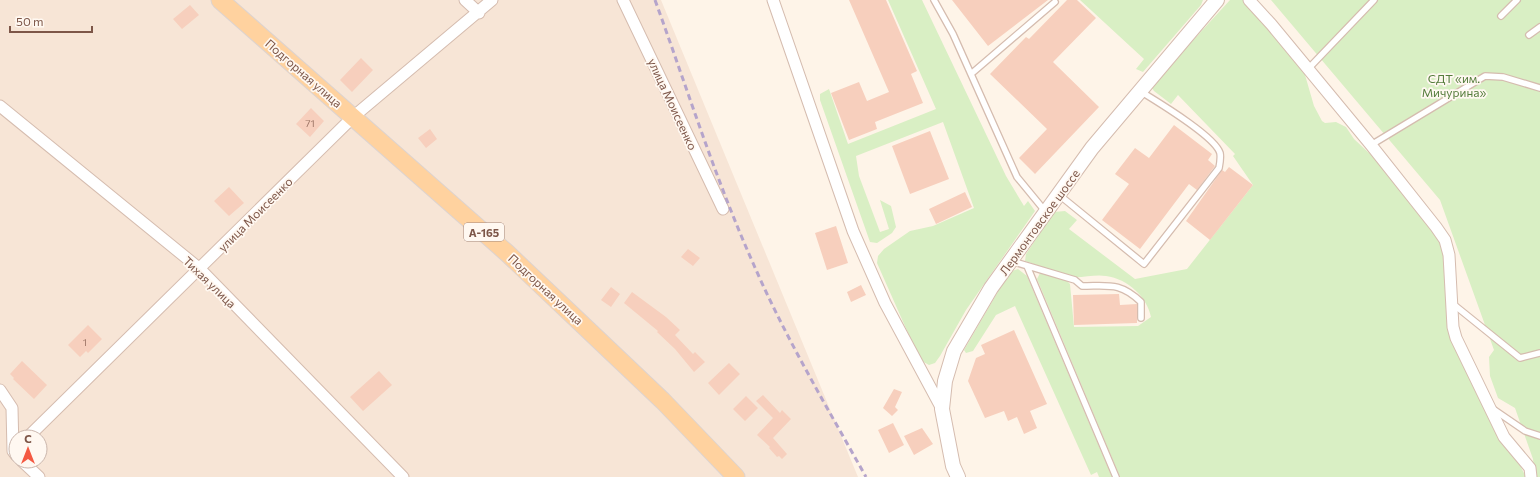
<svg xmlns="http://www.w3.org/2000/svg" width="1540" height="477" viewBox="0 0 1540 477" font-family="Commissioner,sans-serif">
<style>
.residential{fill:#f7e5d6;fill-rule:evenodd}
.green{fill:#d9efc4}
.building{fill:#f7cfbd}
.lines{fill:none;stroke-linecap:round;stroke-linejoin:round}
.service-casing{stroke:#d5bcaf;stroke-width:8}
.minor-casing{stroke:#d5bcaf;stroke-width:13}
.tertiary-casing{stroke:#d5bcaf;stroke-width:16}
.primary-casing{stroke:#ddd3cf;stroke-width:19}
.service{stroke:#fff;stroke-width:5.5}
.minor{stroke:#fff;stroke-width:11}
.tertiary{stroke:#fff;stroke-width:14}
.primary{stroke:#ffd29f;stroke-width:17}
.rail{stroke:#b5a4cb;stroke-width:3;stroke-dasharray:6 4;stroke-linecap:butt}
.labels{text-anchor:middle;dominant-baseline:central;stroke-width:3.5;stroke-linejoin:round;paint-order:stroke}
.number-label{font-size:10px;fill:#9c7465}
.shield{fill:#fff8f1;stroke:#a4877b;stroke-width:1}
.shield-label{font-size:11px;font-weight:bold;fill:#7d5648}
.street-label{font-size:12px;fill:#7d5648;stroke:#fff8f1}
.park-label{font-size:12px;fill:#557d3c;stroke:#fff8f1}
</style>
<rect width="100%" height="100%" fill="#fef4e8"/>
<path class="residential" d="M0,0H661L858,477H0ZM16,437H40V461H16Z"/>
<path class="green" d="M888,0H922L1006,176L1024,206L1028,201L1035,211L966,310L940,356L935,363L929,365L920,360L877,263L878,256L884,249L910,231L933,226L974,208L943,122L856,156L859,176L880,232L889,229L880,200L891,206L896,227L892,233L877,243L870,242L820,100V94L829,89L848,144L936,109Z
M1080,0H1203L1201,5L1143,72L1136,69L1144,59Z
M1230,0H1246L1303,68L1314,106L1322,121L1325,123L1336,122L1346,127L1354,139L1383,166L1442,242L1446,256L1449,329L1526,477H1120L1037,279L1040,273L1065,279L1070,284L1074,327L1138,326L1151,317C1147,297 1128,279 1106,276C1095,274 1083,278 1072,277C1059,276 1039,265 1025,261L1026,254L1054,212L1065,211L1077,220L1069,229L1135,279L1187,269L1253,185L1233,156L1235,154L1178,95L1171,104L1154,91L1152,88L1153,84Z
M1271,0H1540V477H1535L1533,459L1515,408L1498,398L1490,376L1489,357L1494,350L1440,200Z
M1018,269L1027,276L1112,477H1099L1097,472L1091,475L1015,306L996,315L973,351L966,353L964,350L1007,276L1012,271Z"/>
<path class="building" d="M849,0H886L917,71L911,74L923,103L875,122L877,129L849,140L831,93L859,82L867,101L889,92Z
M952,0H1048L988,46Z
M1067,0H1077L1096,18L1053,62L1099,107L1035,174L1019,158L1047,129L990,74L1026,37L1029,39Z
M190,5L199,15L182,29L173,19Z
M361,58L373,70L352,92L340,80Z
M311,108L324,121L310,137L296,124Z
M1174,125L1212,154L1208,160L1215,166L1197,190L1189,184L1140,249L1102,220L1129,184L1115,174L1135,148L1149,158Z
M430,129L437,139L426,148L418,138Z
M930,131L949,179L910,194L892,146Z
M1229,167L1253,185L1210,240L1186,221L1222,170L1225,172Z
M229,187L244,203L229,216L214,201Z
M965,192L972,207L936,224L929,209Z
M836,226L848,263L827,270L815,233Z
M688,249L700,258L693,266L681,257Z
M861,285L866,295L851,302L847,292Z
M611,287L620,294L611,307L601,300Z
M632,292L666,317L680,330L675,335L693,354L695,352L705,362L694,372L675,349L657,332L658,331L624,303Z
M1119,294L1120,305L1137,304V323L1074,325L1073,295Z
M88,325L102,339L88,353L86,351L80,357L68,345Z
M1014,330L1047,404L1030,411L1037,428L1024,434L1017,417L1008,421L1004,411L985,418L968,381L976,358L985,354L981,345Z
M22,361L47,385L34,399L13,379L14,378L10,374Z
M729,363L740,374L719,395L708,383Z
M379,371L392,385L363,411L350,397Z
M894,389L902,392L895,407L898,410L892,416L883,408Z
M763,395L780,413L782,410L791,419L773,438L787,454L782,459L779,456L777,457L769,448L770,447L757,435L773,418L756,401Z
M746,396L758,408L745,421L733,409Z
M893,423L904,445L889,453L878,430Z
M922,428L933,444L914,455L904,436Z"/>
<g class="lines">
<defs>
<path id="service" d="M934,0L953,34L1017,177L1045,211
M1501,16L1517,0
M1529,35L1540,27
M1308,69L1374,0
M971,74L1055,2
M1371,145L1485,76L1503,77L1540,88
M1058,194L1144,264L1219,168C1220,163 1221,158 1220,153C1215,136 1156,101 1140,91
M1011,261L1075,280L1082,286C1109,286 1120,282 1141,302V318
M1027,266L1116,477
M1453,304L1520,358L1540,353
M1493,409L1525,431L1540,436"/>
<path id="minor" d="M465,0L479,13
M623,0L723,209
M773,0L853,231L885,303L942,409
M1249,0L1271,24L1371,145L1436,227L1445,240L1449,255L1453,327L1456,338L1504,437L1530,468L1531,477
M0,106L200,269L403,477
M0,390L12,408L13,451L16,455
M28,437L353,117L492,0
M22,461L39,477"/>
<path id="tertiary" d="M958,477L953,466L942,409L945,381L954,351L991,288L1092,148L1217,0"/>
<path id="primary" d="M220,0L507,253L663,401L736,477"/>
</defs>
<use href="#service" class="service-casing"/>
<use href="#minor" class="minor-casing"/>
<use href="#tertiary" class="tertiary-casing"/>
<use href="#primary" class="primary-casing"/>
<use href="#service" class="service"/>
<use href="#minor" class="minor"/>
<use href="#tertiary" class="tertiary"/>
<use href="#primary" class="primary"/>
<path class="rail" d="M655,0C687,88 715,178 753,263C785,337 827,407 866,477"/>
</g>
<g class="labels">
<g class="number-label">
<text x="310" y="123">71</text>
<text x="85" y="342">1</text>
</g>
<rect class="shield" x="464" y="223" width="40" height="18" rx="3"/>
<g class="shield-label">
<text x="484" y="232">А-165</text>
</g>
<g class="street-label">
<text transform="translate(304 73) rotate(41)">Подгорная улица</text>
<text transform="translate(673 104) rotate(65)">улица Моисеенко</text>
<text transform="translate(255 214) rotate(-45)">улица Моисеенко</text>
<text transform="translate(1039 222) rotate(-54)">Лермонтовское шоссе</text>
<text transform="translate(210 282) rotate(44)">Тихая улица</text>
<text transform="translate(546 289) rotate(43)">Подгорная улица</text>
</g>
<g class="park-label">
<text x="1454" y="78">СДТ «им.<tspan x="1454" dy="14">Мичурина»</tspan></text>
</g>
</g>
<g transform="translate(28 449)"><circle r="19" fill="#fff8f1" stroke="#cbb7ad"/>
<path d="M0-3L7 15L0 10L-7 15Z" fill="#f45942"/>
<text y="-6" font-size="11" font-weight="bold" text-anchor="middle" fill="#7d5648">С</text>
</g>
<path d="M10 26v6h82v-6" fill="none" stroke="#7d5648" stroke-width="2"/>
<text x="16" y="26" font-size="12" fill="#7d5648" stroke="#fff8f1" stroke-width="3" paint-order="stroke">50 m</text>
</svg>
